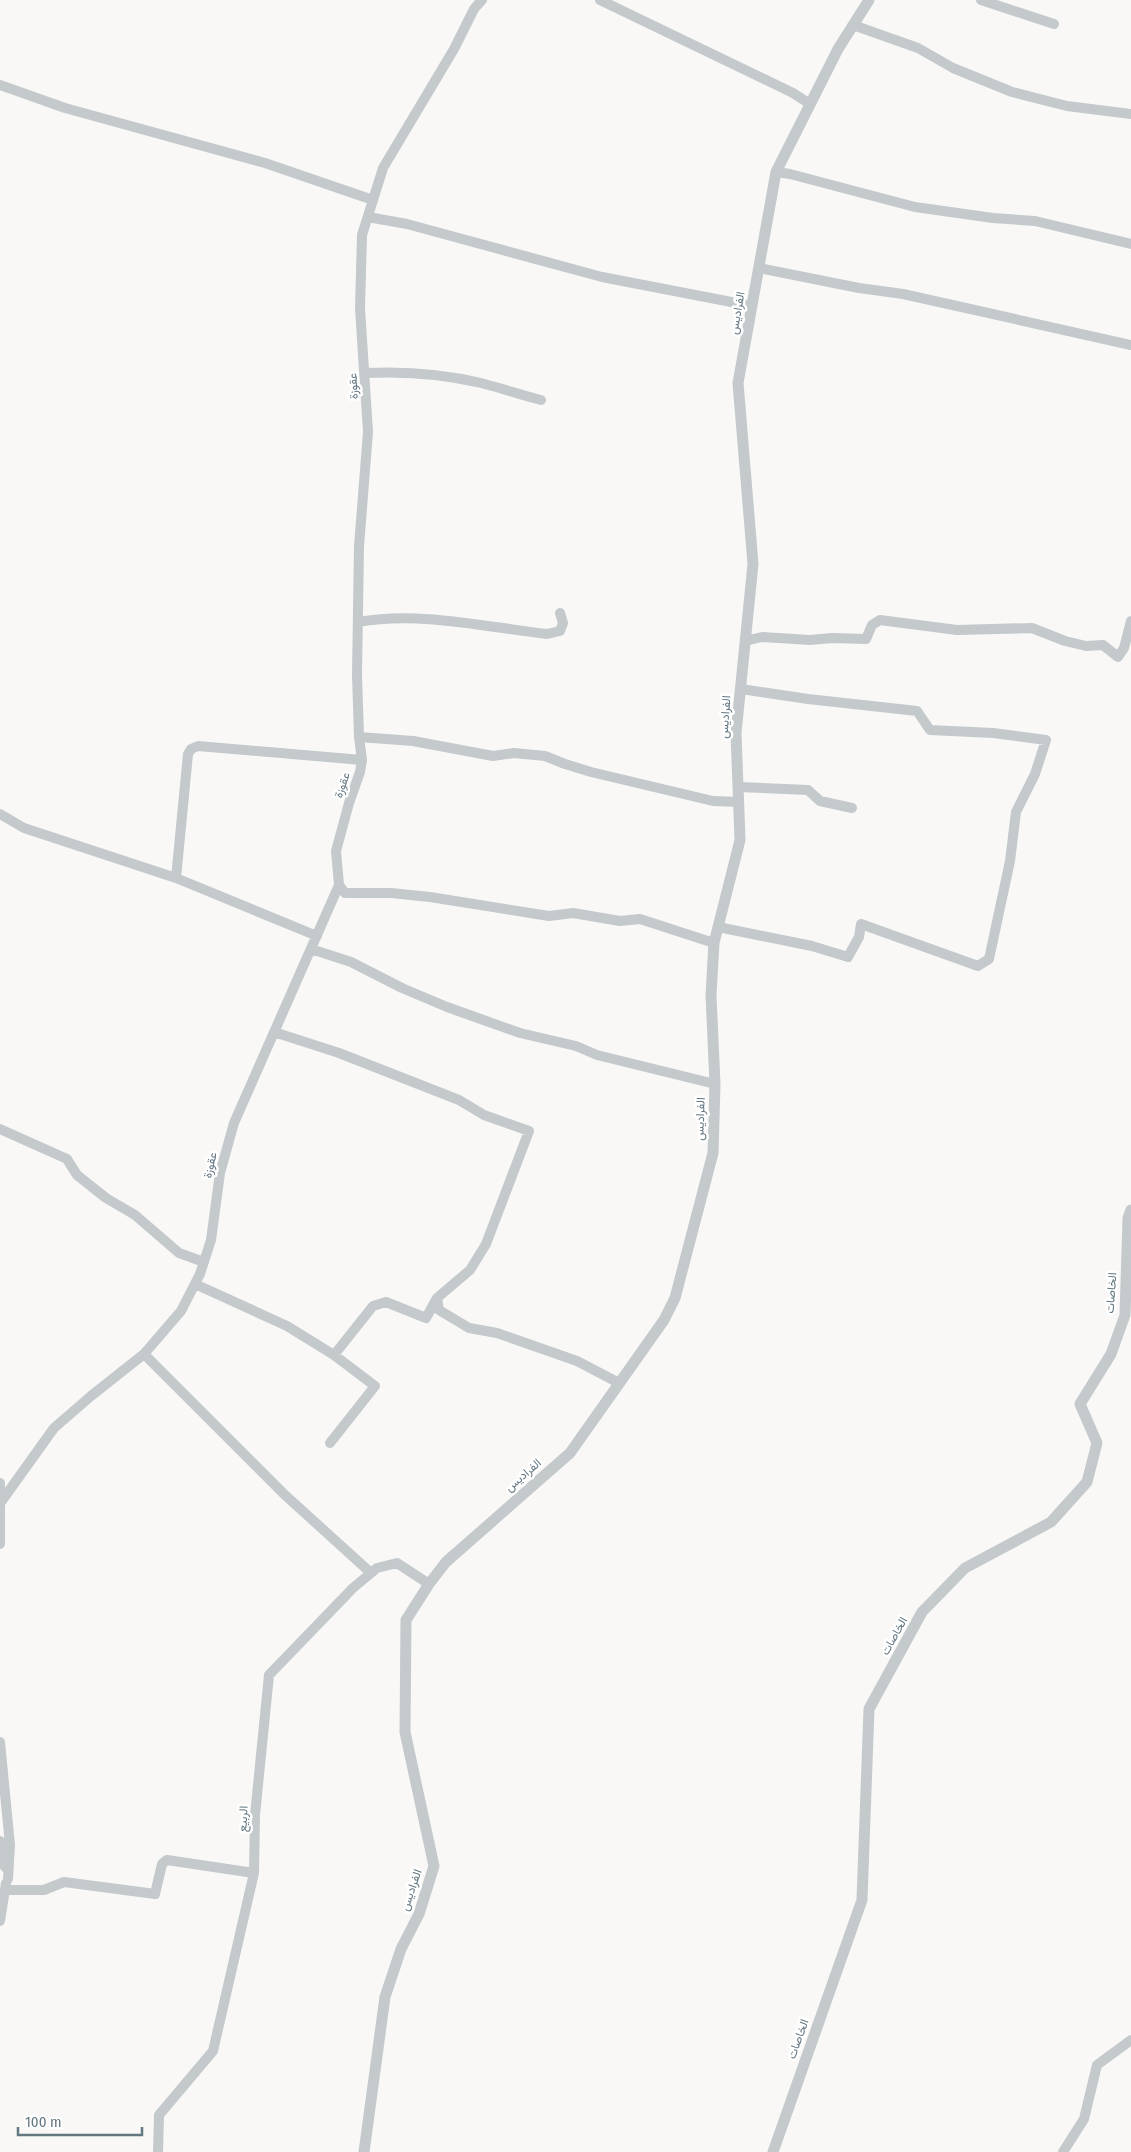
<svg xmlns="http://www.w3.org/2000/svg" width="1131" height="2152" viewBox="0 0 1131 2152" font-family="'Fira Sans Condensed',Vazirmatn,sans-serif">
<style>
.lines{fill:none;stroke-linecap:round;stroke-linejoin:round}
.minor{stroke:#c4c9cc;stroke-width:10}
.tertiary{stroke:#c4c9cc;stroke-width:11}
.labels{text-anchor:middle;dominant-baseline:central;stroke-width:5;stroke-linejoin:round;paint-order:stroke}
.street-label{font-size:12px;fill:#637782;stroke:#fff}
</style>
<rect width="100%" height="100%" fill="#f9f8f6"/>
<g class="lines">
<path class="minor" d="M600,0L793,93L810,104
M981,0L1054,24
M853,25L918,48L953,68L1012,92L1067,106L1131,114
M0,85L65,108L265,163L373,200
M776,172L790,174L915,207L993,218L1035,221L1131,244
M368,217L407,224L602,277L752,306
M759,268L859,288L903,294L1131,345
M365,373C404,371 443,374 481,383C501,388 521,395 541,400
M358,622C421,611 485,627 547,634L560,631L563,623L560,613
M745,641L762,637L810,640L832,638L866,639L872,625L880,620L957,630L1032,628L1065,641L1086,646L1103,645L1118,657L1124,648L1131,621
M359,737L413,741L493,756L514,753L545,756L565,764L591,772L713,801L739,802
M738,787L808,790L820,801L852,808
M0,814L24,828L176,878
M339,885L345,893H391L430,897L549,916L573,913L620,921L640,919L714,943
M718,927L812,946L848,957L859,937L861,924L978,966L989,959L1010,861L1016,812L1035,774L1046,740L993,733L930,730L917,711L808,699L741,689
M317,936L176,878L188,754L191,749L198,746L362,760
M311,949L351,962L402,988L447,1007L520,1033L576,1046L597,1055L715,1084
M0,1129L67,1159L77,1175L106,1198L135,1215L179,1253L204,1262
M195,1284L287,1326L334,1355L373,1306L386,1302L426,1318L437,1298L470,1270L486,1244L529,1131L484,1115L459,1100L339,1053L274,1032
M437,1298L439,1310L469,1328L497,1333L577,1361L619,1383
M144,1354L285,1495L371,1573
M330,1443L375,1386L334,1355
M0,1483V1544
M1,1502L54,1428L91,1396L144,1354L181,1311L200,1274L211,1240L220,1173L234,1123L339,885L336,851L349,803L360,772L362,760L359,737L357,675L359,546L368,432L360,308L362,235L383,168L454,49L474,9L482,0
M0,1742L10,1845L8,1879
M0,1841L5,1867
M5,1890H44L64,1882L155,1894L162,1864L167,1860L254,1873
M0,1921L6,1883
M158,2152L159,2115L213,2051L254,1873L255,1815L269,1675L353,1588L377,1568L397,1563L429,1584
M1063,2152L1084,2119L1097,2065L1131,2040"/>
<path class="tertiary" d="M364,2152L385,1997L401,1949L419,1914L434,1866L405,1732L406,1620L429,1584L446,1562L570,1453L664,1320L675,1298L713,1153L715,1084L711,995L714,943L740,840L736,733L753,564L738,383L776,172L838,49L869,0
M773,2152L862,1900L869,1709L922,1612L965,1568L1051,1522L1087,1482L1097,1443L1080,1404L1111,1354L1125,1315L1128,1218L1131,1210"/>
</g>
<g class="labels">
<g class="street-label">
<text transform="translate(737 313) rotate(-80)">الفراديس</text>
<text transform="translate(353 386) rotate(-93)">عقوزة</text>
<text transform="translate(725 717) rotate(-86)">الفراديس</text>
<text transform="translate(342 785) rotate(-71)">عقوزة</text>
<text transform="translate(700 1119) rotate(-88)">الفراديس</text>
<text transform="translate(210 1165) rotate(-77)">عقوزة</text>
<text transform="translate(1111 1293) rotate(-86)">الخاصات</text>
<text transform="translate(523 1475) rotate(-41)">الفراديس</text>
<text transform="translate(894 1636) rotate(-61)">الخاصات</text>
<text transform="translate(243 1819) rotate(-87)">الربيع</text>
<text transform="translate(411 1890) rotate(-71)">الفراديس</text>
<text transform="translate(798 2039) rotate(-70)">الخاصات</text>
</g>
</g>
<path d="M18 2127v8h124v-8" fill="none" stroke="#637782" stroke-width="2.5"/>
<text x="25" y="2127" font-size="15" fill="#637782" stroke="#ffffff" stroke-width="4" paint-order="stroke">100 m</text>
</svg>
